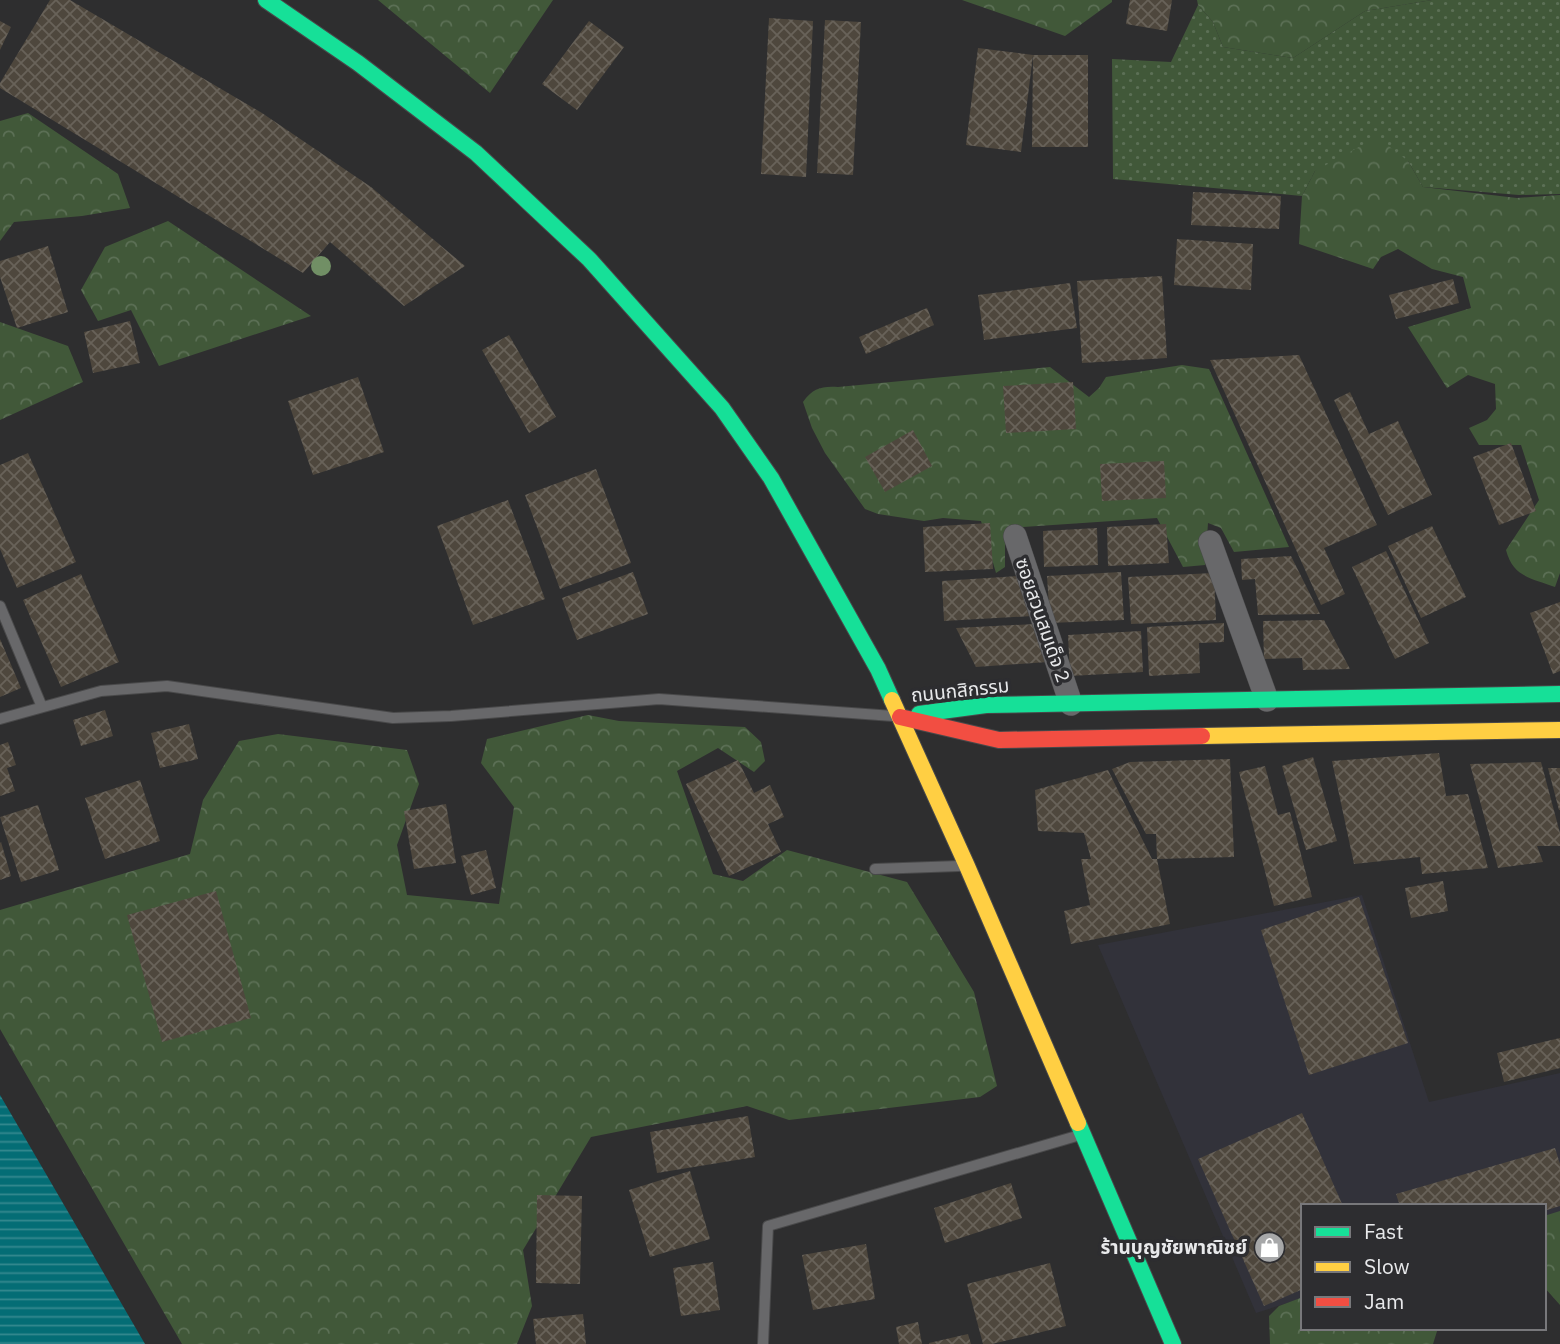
<svg xmlns="http://www.w3.org/2000/svg" width="1560" height="1344" viewBox="0 0 1560 1344" font-family="'IBM Plex Sans','Noto Sans Thai',sans-serif">
<style>
.built{fill:#32323a}
.grass{fill:url(#grass-dots)}
.forest{fill:url(#forest-crowns)}
.water{fill:url(#water-rules)}
.building{fill:url(#building-cross-hatch)}
.lines{fill:none;stroke-linecap:round;stroke-linejoin:round}
.lane-casing{stroke:#49494a;stroke-width:12}
.street-casing{stroke:#49494a;stroke-width:24}
.fast-casing{stroke:#49494a;stroke-width:18}
.slow-casing{stroke:#49494a;stroke-width:18}
.jam-casing{stroke:#49494a;stroke-width:18}
.lane{stroke:#68686a;stroke-width:10}
.street{stroke:#68686a;stroke-width:23}
.fast{stroke:#16e098;stroke-width:16}
.slow{stroke:#ffcf43;stroke-width:16}
.jam{stroke:#f24e42;stroke-width:16}
.tree{fill:#718f65}
.labels{text-anchor:middle;dominant-baseline:central;stroke-width:7;stroke-linejoin:round;paint-order:stroke}
.street-label{font-size:19px;fill:#e8e9eb;stroke:#2d2d30}
.poi-label{font-size:19px;font-weight:bold;fill:#e8e9eb;stroke:#2d2d30;text-anchor:end}
</style>
<defs>
<pattern id="grass-dots" width="8" height="8" patternUnits="userSpaceOnUse" patternTransform="scale(1.75)"><rect width="8" height="8" fill="#415839"/><path d="M2 2h.1M6 6h.1" fill="none" stroke="#5c7056" stroke-width="1.8" stroke-linecap="round"/></pattern>
<pattern id="forest-crowns" width="20" height="18" patternUnits="userSpaceOnUse" patternTransform="scale(1.75)"><rect width="20" height="18" fill="#415839"/><path d="M2 6a3 3 0 1 1 6 0M12 15a3 3 0 1 1 6 0" fill="none" stroke="#5c7056"/></pattern>
<pattern id="water-rules" width="6" height="5" patternUnits="userSpaceOnUse" patternTransform="scale(1.75)"><rect width="6" height="5" fill="#046d75"/><path d="M0 2.5h6" fill="none" stroke="#35898f"/></pattern>
<pattern id="building-cross-hatch" width="8" height="8" patternUnits="userSpaceOnUse" patternTransform="scale(1.75)"><rect width="8" height="8" fill="#4e473d"/><path d="M0 0l8 8M0 8l8-8" fill="none" stroke="#686259"/></pattern>
</defs>
<rect width="100%" height="100%" fill="#2e2e2f"/>
<path class="built" d="M1362,895L1429,1102L1560,1073V1218L1544,1223V1206H1303V1298L1256,1313L1098,945Z"/>
<path class="grass" d="M1432,0H1560V194L1519,195L1423,187L1408,161L1315,171L1302,196L1113,179L1112,59L1171,62L1198,5L1213,22L1223,47L1293,58L1365,11Z"/>
<path class="forest" d="M378,0H553L490,93Z
M962,0H1112V2L1065,36Z
M1197,0H1432L1365,11L1293,58L1223,47L1213,22L1198,5Z
M28,113L118,174L130,208L82,216L14,222L0,241V121Z
M1377,137L1408,161L1423,187L1517,198L1560,195V573L1555,587C1531,578 1513,577 1506,550L1539,500L1521,445H1479L1469,428L1487,420L1496,409L1495,384L1468,375L1447,388L1408,327L1471,308L1463,277L1432,269L1398,249L1381,257L1373,269L1299,244L1302,196L1315,171Z
M168,221L311,316L159,366L131,310L98,321L81,290L105,247Z
M0,322L68,346L83,382L0,420Z
M1182,365L1209,369L1289,547L1234,552L1221,528L1208,523L1205,565L1183,567L1157,518L1023,527L1005,536V567L996,573L981,521L943,518L924,521L878,514L865,509L825,453L812,428L803,402C813,388 822,386 838,387L1050,367L1089,397L1099,388L1106,377Z
M588,715L619,721L745,727L761,742L765,761L754,772L718,748L677,771L713,874L743,881L787,850L907,882L974,992L997,1086L980,1097L789,1120L747,1106L591,1137L523,1250L532,1306L517,1344H182L0,1029V910L190,854L203,800L239,741L278,734L407,750L419,784L397,845L407,895L499,904L514,807L481,763L487,739Z
M1560,1211V1305L1544,1287V1216Z
M1303,1297V1328H1438L1433,1344H1270L1269,1316L1279,1306Z"/>
<path class="water" d="M0,1095L145,1344H0Z"/>
<path class="building" d="M50,0H70L262,113L371,187L465,266L404,306L330,242L303,273L0,88V83Z
M1130,0H1172L1167,31L1126,24Z
M769,18L813,21L806,177L761,174Z
M825,20L861,22L853,175L817,173Z
M0,21L11,27L0,50Z
M589,21L624,47L577,110L542,84Z
M978,48L1033,55H1088V147H1032L1033,55L1021,152L966,145Z
M1193,192L1281,196L1279,229L1191,225Z
M1177,239L1253,244L1251,290L1174,285Z
M48,246L68,312L17,328L0,277V261Z
M1162,276L1167,358L1082,363L1077,281Z
M1453,279L1459,303L1396,319L1389,295Z
M1070,283L1077,328L984,340L978,295Z
M927,308L934,325L866,354L859,337Z
M130,321L140,363L93,373L84,332Z
M509,335L556,417L529,433L482,350Z
M1299,355L1377,525L1324,548L1345,594L1321,605L1210,360Z
M358,377L384,452L313,475L288,401Z
M1073,382L1076,429L1006,433L1003,386Z
M1350,392L1369,434L1398,421L1432,495L1388,515L1334,400Z
M913,430L932,466L885,492L865,457Z
M1511,443L1536,511L1499,525L1473,457Z
M28,453L76,562L17,588L0,549V465Z
M1164,461L1166,498L1102,501L1100,464Z
M596,469L631,563L560,589L525,495Z
M508,500L545,599L473,625L437,526Z
M990,523L993,569L925,572L923,527Z
M1166,524L1169,563L1108,566L1107,527Z
M1432,526L1466,597L1421,618L1388,546Z
M1097,528L1098,565L1044,567L1043,531Z
M1386,551L1429,643L1395,659L1352,567Z
M1291,556L1320,614L1258,615L1255,579L1242,580L1241,559Z
M633,572L648,614L577,640L562,598Z
M1121,572L1124,620L1050,623L1047,576Z
M1214,573L1216,620L1131,624L1128,577Z
M81,574L119,662L61,687L23,600Z
M1018,576L1032,616L944,621L942,581Z
M1560,602V671L1553,674L1530,613Z
M1324,620L1350,669L1303,670L1302,658L1264,659L1263,621Z
M1224,623V642L1199,643L1200,673L1149,676L1147,627Z
M1035,624L1048,662L976,667L956,628Z
M1141,631L1143,672L1070,676L1068,635Z
M0,639L21,688L0,697Z
M105,710L113,736L81,746L73,720Z
M189,724L198,759L160,768L151,733Z
M8,742L16,765L7,768L15,791L0,796V745Z
M1439,753L1446,796L1468,794L1488,868L1422,874L1420,857L1354,864L1332,761Z
M1313,757L1337,841L1306,850L1282,766Z
M1230,759L1234,857L1157,859L1170,924L1071,944L1064,911L1090,905L1081,859H1091L1084,833L1038,831L1035,790L1108,770L1152,859H1157L1156,834H1146L1112,769L1130,762Z
M738,760L754,793L770,785L784,817L768,824L781,852L729,876L686,784Z
M1541,762L1560,833V846H1537L1543,862L1498,868L1470,764Z
M1265,766L1278,815L1290,812L1312,897L1274,906L1239,772Z
M1548,768H1560V810H1559Z
M140,780L160,841L105,859L85,798Z
M446,804L456,863L414,869L404,811Z
M38,805L59,870L21,882L0,817Z
M1,842L11,876L0,880V843Z
M486,850L496,888L471,895L461,856Z
M1443,881L1448,911L1411,918L1405,888Z
M216,891L251,1018L162,1042L127,915Z
M1359,897L1408,1043L1309,1075L1261,930Z
M1560,1038V1068L1504,1082L1497,1053Z
M1302,1113L1343,1206H1303V1289L1264,1306L1198,1159Z
M748,1116L755,1157L657,1173L650,1132Z
M1555,1148L1560,1164V1206L1544,1211V1206H1400L1396,1194Z
M690,1171L710,1239L650,1257L629,1190Z
M1011,1183L1022,1218L945,1243L934,1208Z
M537,1195L582,1196L580,1284L536,1283Z
M866,1244L875,1299L813,1310L802,1255Z
M713,1262L720,1310L681,1316L673,1268Z
M1050,1263L1066,1326L992,1344H983L967,1284Z
M583,1314L586,1344H536L533,1319Z
M918,1322L922,1344H899L896,1327Z
M968,1334L971,1344H929V1343Z"/>
<g class="lines">
<defs>
<path id="lane" d="M0,606L42,707
M0,719L101,691L167,686L393,718L451,716L659,699L893,716
M875,869L959,866
M763,1344L768,1226L1080,1135"/>
<path id="street" d="M1015,536L1071,704
M1210,542L1267,700"/>
<path id="fast" d="M266,0L358,63L476,153L589,259L722,408L771,478L878,669L892,700
M919,714L986,705L1560,694
M1078,1123L1173,1344"/>
<path id="slow" d="M892,700L967,866L1078,1123
M1202,736L1560,730"/>
<path id="jam" d="M900,717L999,740L1202,736"/>
</defs>
<use href="#lane" class="lane-casing"/>
<use href="#street" class="street-casing"/>
<use href="#fast" class="fast-casing"/>
<use href="#slow" class="slow-casing"/>
<use href="#jam" class="jam-casing"/>
<use href="#lane" class="lane"/>
<use href="#street" class="street"/>
<use href="#fast" class="fast"/>
<use href="#slow" class="slow"/>
<use href="#jam" class="jam"/>
</g>
<circle class="tree" cx="321" cy="266" r="10"/>
<defs>
<symbol id="shop-disc" viewBox="-11 -11 22 22"><circle r="9.5" fill="#a7a8a9" stroke="#2d2d30"/><path d="M-5-2.5h2.3a2.7 3.5 0 0 1 5.4 0H5L5.5 6h-11ZM-1.5-2.5h3a1.5 2.3 0 0 0-3 0Z" fill="#fff"/></symbol>
</defs>
<g fill-rule="evenodd">
<use href="#shop-disc" x="1252" y="1230" width="35" height="35"/>
</g>
<g class="labels">
<g class="street-label">
<text transform="translate(1043 620) rotate(71)">ซอยสวนสมเด็จ 2</text>
<text transform="translate(960 690) rotate(-6)">ถนนกสิกรรม</text>
</g>
<g class="poi-label">
<text x="1247" y="1247">ร้านบุญชัยพาณิชย์</text>
</g>
</g>
<rect x="1301" y="1204" width="245" height="126" fill="#2d2d30" stroke="#78787b" stroke-width="2"/>
<rect x="1315" y="1227" width="35" height="10" fill="#16e098" stroke="#78787b" stroke-width="2"/>
<text x="1364" y="1239" font-size="21" fill="#e8e9eb">Fast</text>
<rect x="1315" y="1262" width="35" height="10" fill="#ffcf43" stroke="#78787b" stroke-width="2"/>
<text x="1364" y="1274" font-size="21" fill="#e8e9eb">Slow</text>
<rect x="1315" y="1297" width="35" height="10" fill="#f24e42" stroke="#78787b" stroke-width="2"/>
<text x="1364" y="1309" font-size="21" fill="#e8e9eb">Jam</text>
</svg>
